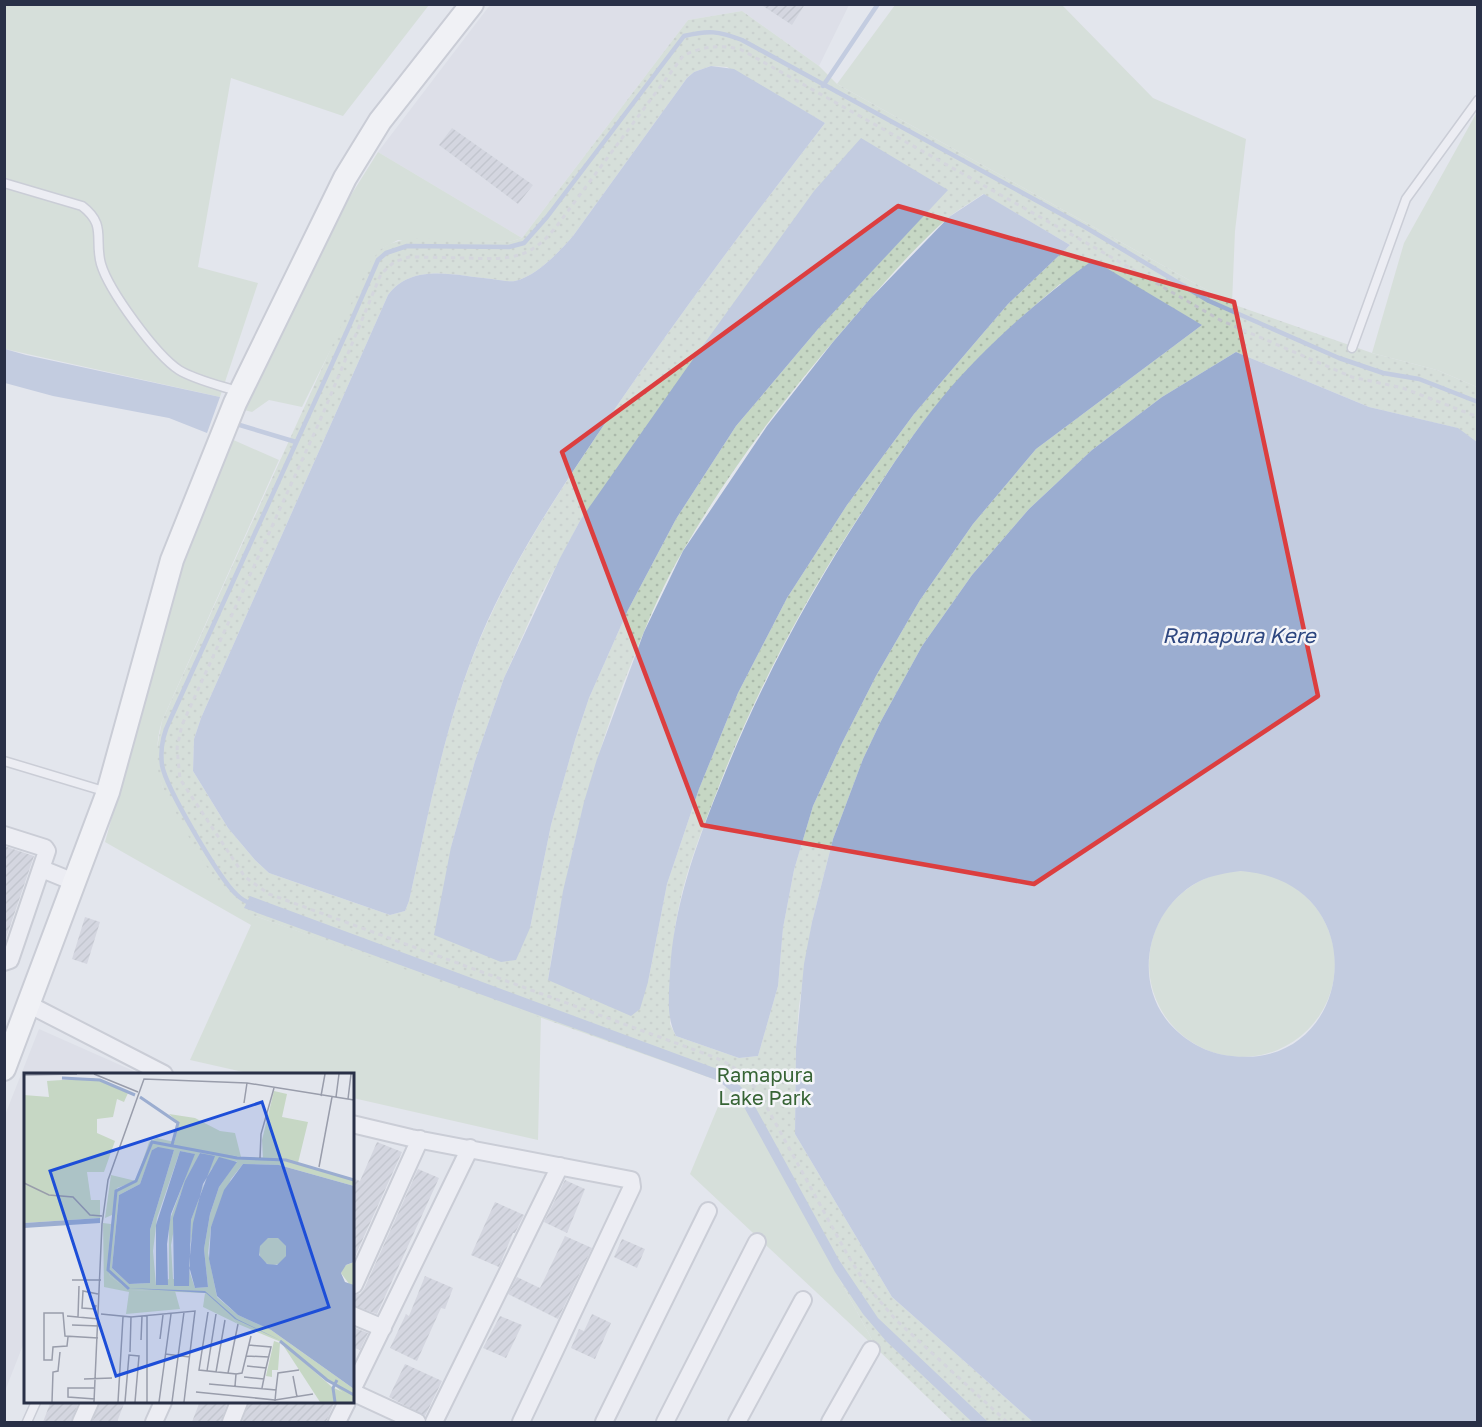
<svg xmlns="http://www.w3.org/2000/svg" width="1482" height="1427" viewBox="0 0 1482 1427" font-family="'Golos Text',sans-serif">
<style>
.built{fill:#d4d8e2}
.grass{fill:#c6d7c4}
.park{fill:url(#park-dots);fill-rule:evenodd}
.water{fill:#9badd0;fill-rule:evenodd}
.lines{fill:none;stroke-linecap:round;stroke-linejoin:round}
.stream{stroke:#9badd0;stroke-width:4.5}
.building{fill:url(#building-hatch)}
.lane-casing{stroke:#abafbb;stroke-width:11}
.street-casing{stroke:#abafbb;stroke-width:20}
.secondary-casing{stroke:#abafbb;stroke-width:26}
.path{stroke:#c1c3cb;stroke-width:3;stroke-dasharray:4.5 4.5;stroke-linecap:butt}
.lane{stroke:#f7f7fa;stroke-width:8}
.street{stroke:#f7f7fa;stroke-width:16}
.secondary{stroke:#fff;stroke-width:22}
.marked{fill:none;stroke:#dc3e3f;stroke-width:4.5;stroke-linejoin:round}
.labels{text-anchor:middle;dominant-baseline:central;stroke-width:5;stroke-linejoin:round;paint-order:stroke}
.park-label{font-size:20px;fill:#376435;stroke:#f4f5f9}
.water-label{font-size:21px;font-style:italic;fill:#2e4780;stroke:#f4f5f9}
.inset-river{fill:none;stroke:#9badd0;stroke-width:3}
.inset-road{fill:none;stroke:#999dab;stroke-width:1.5}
.view{fill:#1d4ed8;fill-opacity:0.15;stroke:#1d4ed8;stroke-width:3}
.inset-edge{fill:none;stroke:#293047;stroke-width:3}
</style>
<defs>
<pattern id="park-dots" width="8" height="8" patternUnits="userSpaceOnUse" patternTransform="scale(1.5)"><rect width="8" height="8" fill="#c6d7c4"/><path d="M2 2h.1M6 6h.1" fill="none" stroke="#aab9aa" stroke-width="1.8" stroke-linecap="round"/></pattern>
<pattern id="building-hatch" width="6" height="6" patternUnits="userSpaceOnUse" patternTransform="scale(1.5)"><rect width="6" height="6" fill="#c0c4d0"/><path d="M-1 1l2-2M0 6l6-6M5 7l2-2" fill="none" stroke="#9ca0ab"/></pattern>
</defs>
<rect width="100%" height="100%" fill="#e3e6ed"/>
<path class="built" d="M490,5H849L819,66L742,11L688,20L522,238L378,152Z
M39,1029L136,1072L134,1074H26L25,1340L5,1391V1115Z"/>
<path class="grass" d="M4,5H429L343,116L231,78L198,267L258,283L220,397L5,349Z
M895,5H1062L1153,98L1246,139L1235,231L1232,304L837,84Z
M1477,112V387L1437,370L1372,353L1404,243Z
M378,152L522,238L509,242L398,240L381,249L302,407L269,400L252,412L244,410L284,322L341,211Z
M229,438L279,460L162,721C155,744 156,765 163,788L255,916L541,1016L538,1140L353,1098L352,1074H252L190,1060L251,925L105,842L183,564Z
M1149 964a93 93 0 1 1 186 0a93 93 0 1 1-186 0Z
M727,1085L752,1116L877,1349L690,1174Z"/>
<path class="park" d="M742,11L819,66L837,84L1232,304L1372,353L1437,370L1477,387V442L1457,428L1369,407L1236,352L1162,397L1092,450L1029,509L972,575L922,646L881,721L863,759L833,839L812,922L799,1006L796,1048L795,1134L892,1297L1033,1422H953L877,1349L752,1116L727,1085L719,1081L255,916C207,882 190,838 163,788L159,777L156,753L162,721L370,262L381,249L389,244L409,238L509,242L522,238L688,20ZM711,66L727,67L825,123C751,219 678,316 610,416C562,487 514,559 480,639C445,722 429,812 409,901L405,911L390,915L269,873L255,860L228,828L193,771L194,739L201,718L388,295C412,262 457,276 492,279C499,280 509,282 515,281C537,276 559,252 573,236L687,78L694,72ZM947,190L818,329L736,426L676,519L628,610L589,698L575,740L551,825L530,928L451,847L475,761L504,678L540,597L581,519ZM983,194L1070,245L1008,304L914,414L847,505L787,598L738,693L699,789L667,884L648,982L548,980C565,868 592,759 635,654C649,619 664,582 684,549C729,471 785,397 844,329C876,292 912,249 949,217C959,209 972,202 983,194ZM1060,284L1202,325L1036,449L973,524L920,600L876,676L841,745L813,806L794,870L783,928L778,986L758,1056L739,1058L676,1036L670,1024C672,987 670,948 678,911C687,864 707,818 724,773C758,689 800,609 849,532C879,486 907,439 943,398C978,356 1018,319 1060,284Z"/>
<path class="water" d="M711,66L734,69L825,123C751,219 678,316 610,416C562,487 514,558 480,638C445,722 429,812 409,901L405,911L390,915L269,873L255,860L228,828L193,771L194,739L201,718L388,295C412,262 457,276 492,279C499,280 509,282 515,281C537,276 559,252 573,236L687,78L694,72Z
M861,138L948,190L818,329L736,426L676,519L628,610L589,698L575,740L551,825L530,928L516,960L501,962L434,935L451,847L475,761L504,678L560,558L581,519L686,369L814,191Z
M984,194L1070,245L1008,304L914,414L847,505L787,598L738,693L699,789L667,884L648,982L640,1009L631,1016L548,980L563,891L584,802L597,759L644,632L683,551L767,426L833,342L870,299L949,217Z
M1093,260L1202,325L1036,449L973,524L920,600L876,676L841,745L813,806L794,870L783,928L778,986L758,1056L739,1058L676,1036C666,1017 669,995 670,973C673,909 695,847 719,788C759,686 810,592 870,500C892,465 915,431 941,399C985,346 1037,301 1093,260Z
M5,349L26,355L220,397L207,433L169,418L53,396L5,383Z
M1236,352L1369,407L1458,428L1477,442V1422H1033L892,1297L795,1134L796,1048L804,964L812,922L833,839L863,759L881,721L922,646L972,575L1029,509L1092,450L1162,397ZM1241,871C1379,882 1355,1071 1232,1056C1207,1054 1185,1041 1169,1023C1132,979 1148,909 1198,882C1212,875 1226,873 1241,871Z
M250,896L720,1070C734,1078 743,1088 752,1101L839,1260L878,1318L988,1422H972L886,1341L863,1314L835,1272L739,1098L719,1081L244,908Z"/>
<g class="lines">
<path class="stream" d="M823,86L878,4
M233,423L296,442
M252,904C246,902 240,898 236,894C219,878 166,788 162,765C160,749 163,734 170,720L347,331L378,260L386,253L407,246L509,247L524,243L547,217L684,36C709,30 718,31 742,40L1085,227L1209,301L1339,358L1383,373L1419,379L1478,402"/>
</g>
<path class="building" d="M760,4H805L792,25Z
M452,128L533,185L518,204L439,145Z
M4,846L34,856L4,944Z
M85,917L100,922L87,964L72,959Z
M377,1142L402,1152L352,1263V1178L360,1181Z
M418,1169L439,1178L377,1314L352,1305V1295L360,1294L364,1289Z
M565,1180L585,1189L567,1233L544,1222Z
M495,1202L524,1215L515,1233H513L499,1267L471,1255Z
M565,1236L592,1248L558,1319L508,1294L517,1277L540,1288Z
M622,1239L645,1249L637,1268L614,1257Z
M425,1276L453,1288L445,1309L441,1308L417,1361L390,1348L406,1314L409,1316Z
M592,1314L611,1323L595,1359L571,1348L579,1329L584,1331Z
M500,1316L522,1325L506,1358L483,1348Z
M352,1327L368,1333L360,1350L352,1347Z
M405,1364L442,1381L425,1416L389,1397Z
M51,1401H79L71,1422H43Z
M100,1401H125L117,1422H92Z
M200,1401H228L221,1422H192Z
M249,1401H335L326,1422H242Z"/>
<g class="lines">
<defs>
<path id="lane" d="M4,183L82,206C107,225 94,239 101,264C109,291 156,355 179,370C195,380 222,386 240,392
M1352,348L1406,199L1478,100
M4,761L107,792
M27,1422L36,1402"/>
<path id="street" d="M4,835L45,848L47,851L10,960L4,962
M42,869L74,882
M28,1004L164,1074
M352,1124L411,1138L631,1180L632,1187L521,1422
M354,1285L420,1139
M352,1315L383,1328
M352,1390L470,1148
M352,1392L417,1422
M81,1422L90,1402
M154,1422L163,1402
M231,1422L239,1402
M337,1422L347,1402
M434,1422L560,1166
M604,1422L708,1211
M665,1422L757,1242
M737,1422L803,1300
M830,1422L871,1350"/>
<path id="secondary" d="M4,1069L108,792L172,560L235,403L345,178L380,121L472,4"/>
</defs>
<use href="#lane" class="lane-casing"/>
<use href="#street" class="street-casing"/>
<use href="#secondary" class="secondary-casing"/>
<path class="path" d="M1007,1422L896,1320L867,1286L847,1254L759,1093C747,1076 733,1065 714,1057L269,894L245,877L180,779L177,748L182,725L322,416L381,274L394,262L409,257C429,257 449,258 469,258C511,260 532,259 559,223L683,56C702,46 719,45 740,49L1099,250L1220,320L1352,377L1403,388L1478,417"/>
<use href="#lane" class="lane"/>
<use href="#street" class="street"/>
<use href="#secondary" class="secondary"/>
</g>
<path d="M0 0H1482V1427H0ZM898,206L1234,302L1318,696L1034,884L702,825L562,452Z" fill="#e3e6ed" fill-opacity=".55" fill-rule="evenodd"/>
<path class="marked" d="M898,206L1234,302L1318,696L1034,884L702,825L562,452Z"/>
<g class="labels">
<g class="park-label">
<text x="765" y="1074">Ramapura<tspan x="765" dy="23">Lake Park</tspan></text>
</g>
<g class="water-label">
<text x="1239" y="635">Ramapura Kere</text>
</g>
</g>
<g transform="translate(24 1073)">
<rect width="330" height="330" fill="#e3e6ed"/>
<path d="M69,5L104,20L100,29L93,26L89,44L73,46V60L91,68L80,99H63L67,127H76V145L0,150V22L25,24L23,8ZM250,18L263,21L258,44L284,49L274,90L239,85L238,67ZM145,41L171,45L196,58L211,60L217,84L150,71L155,50ZM87,102L112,108L93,115L88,142L81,145ZM79,150L87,151L83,194L86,203L105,217L151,218L156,236L102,241L105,219L80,214ZM235 178a14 14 0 1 1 28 0a14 14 0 1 1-28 0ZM330,189V212H326L317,200L320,193ZM181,220L186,223L214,251L179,234ZM257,269L308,314L310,329H296Z" fill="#c6d7c4"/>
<path d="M308,314L329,324L328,329H310Z" fill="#c6d7c4"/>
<path d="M250,268L256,270L254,297H248V304L242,303Z" fill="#c6d7c4"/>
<path d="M133,65L217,84L257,85L330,106V113L255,92L219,91L207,106L187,154L184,180L193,224L214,242L247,257L330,316L329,328L257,269L214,251L181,220L105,217L86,203L83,194L91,118L112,108L125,69ZM129,76L150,77L126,157V210L105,211L88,195L95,122L116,111ZM156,78L170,81L145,149V206L132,212L129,178L133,145ZM176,80L190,84L167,147L165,209L149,206L147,172L156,123ZM213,88L195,114L186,141L180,176L184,214L171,215L165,197L166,173L177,117L188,95Z" fill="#c6d7c4" fill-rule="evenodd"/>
<path d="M134,74L150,77L126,157V210L105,211L88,195L95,122L116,111L128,77ZM156,78L171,81L147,141L143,171L144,212H132V152ZM176,80L191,83L167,147L165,213H150L149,145L161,108ZM195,84L213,89L195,114L186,141L180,176L184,214L171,215L165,193L169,150L179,111ZM219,91L255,92L330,113V189L322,192L317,200L321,209L330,212V316L247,257L214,242L193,223L185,186L187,154L200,117ZM244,165H254L262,173V183L253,192L243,191L235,182L236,173ZM76,145V150L0,155V150ZM103,215L181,218L213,246L258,268L211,246L182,220Z" fill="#9badd0" fill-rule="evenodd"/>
<path class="inset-river" d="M38,5L76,7L111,22M116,24L154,50L148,72M105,216L84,197L92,118L112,108L128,69L213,85L262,87L330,107M256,268L303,307L330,322M311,329L309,315L313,307"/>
<path class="inset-road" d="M70,1L114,19M0,2L53,1M297,23L301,1M312,24L315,1M324,26L327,1M220,30L223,10M236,85L237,61L250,15M295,94L308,24M0,110L25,122L49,124L66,142L78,143M48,207H77M72,232L71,236L58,235L59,218L74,221M184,239L175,297L212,301L211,313M77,241L107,244L106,279M43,243L75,246M54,244L55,213M107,244L171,238L160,329M48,252L75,253M44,264L43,273L29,274L28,287H20V240H39L41,263L74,265M136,266L139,242M117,267L118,243M225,272L247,274L242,295M141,281L166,284M222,283L245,284M223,293L242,295L238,315M183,298L192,241M192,299L201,247M204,300L214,251M212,301L218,300L227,263M269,303L273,324M220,304L240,306M60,306L88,305M185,311L252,317L251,328M252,317L254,300L275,297M172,319L251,327L289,321M71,326L44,324V315H71M28,329L29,299L34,298L36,279M70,329L78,151L84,107L120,6L223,10L330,27M94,329L99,244M101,329L105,282L115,283L111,329M123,329V243M135,329L147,241M148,329L160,239"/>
<path class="view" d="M238,29L305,234L92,303L26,98Z"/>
<rect width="330" height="330" class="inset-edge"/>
</g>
<rect width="1482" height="1427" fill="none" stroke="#293047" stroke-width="12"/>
</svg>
